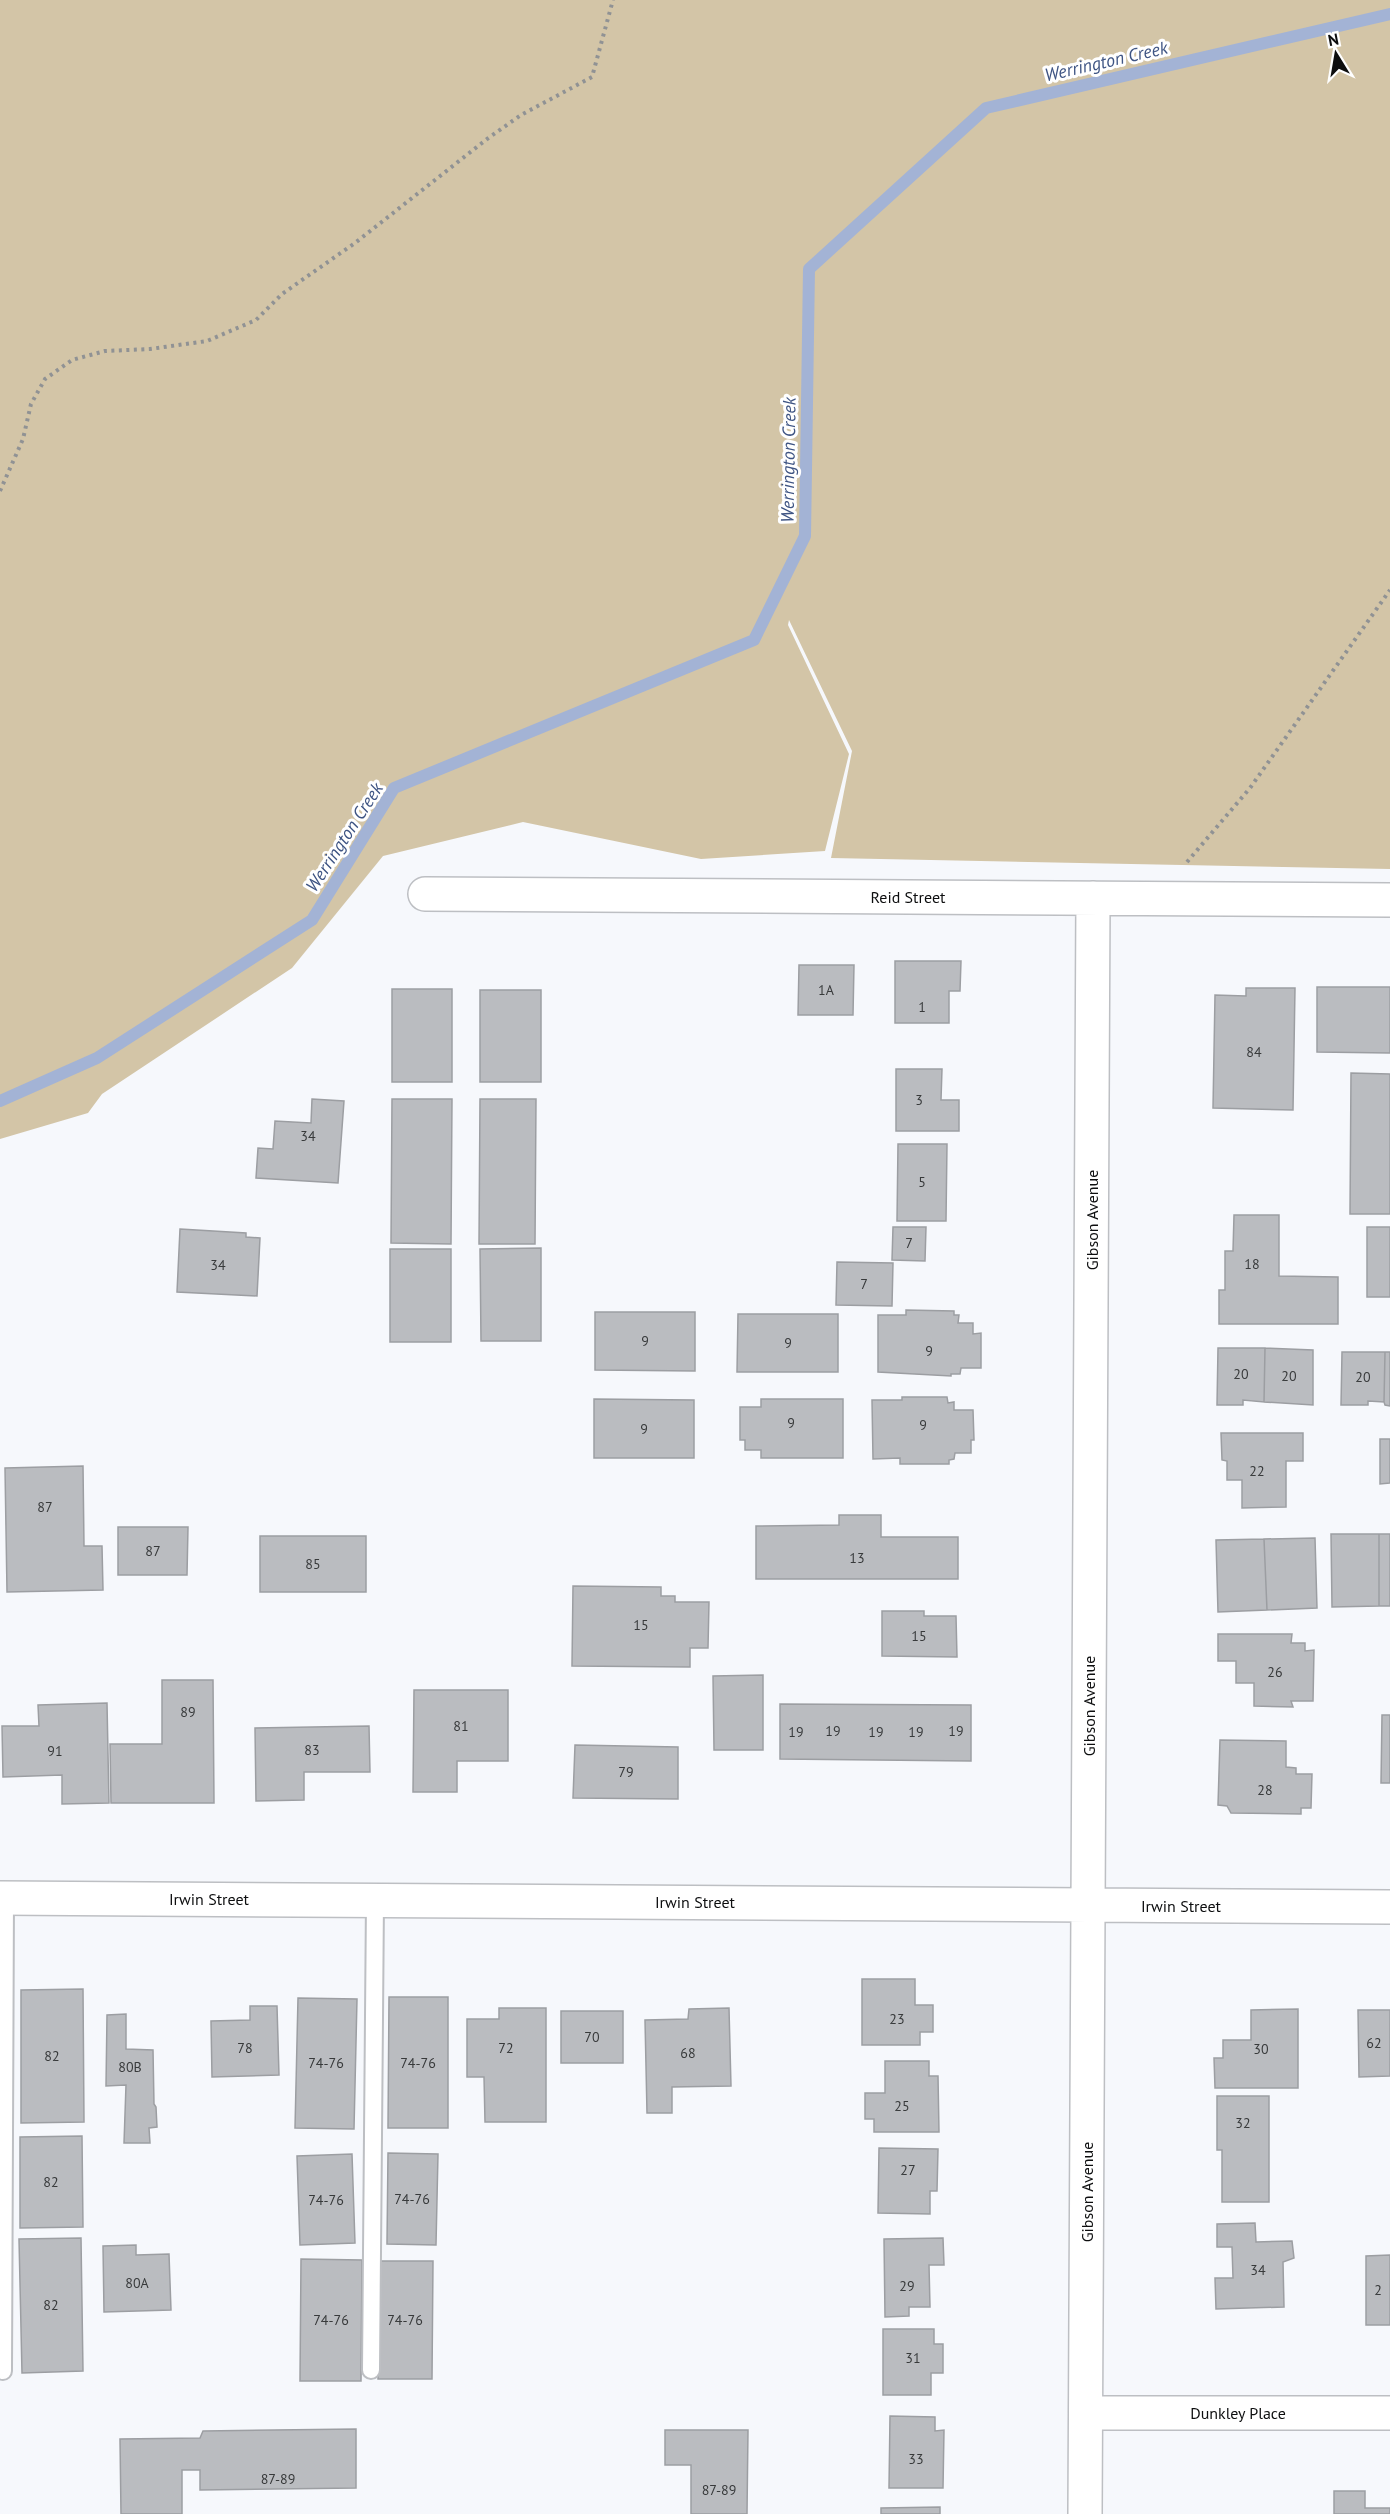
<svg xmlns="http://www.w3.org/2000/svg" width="1390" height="2514" viewBox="0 0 1390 2514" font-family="'PT Sans',sans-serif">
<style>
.green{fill:#d3c5a7}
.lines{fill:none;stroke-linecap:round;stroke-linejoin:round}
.stream{stroke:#a3b3d5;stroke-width:12}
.building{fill:#babcc0;stroke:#9c9ea2;stroke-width:1.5}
.lane-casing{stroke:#bdbfc3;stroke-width:20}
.street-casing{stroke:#bdbfc3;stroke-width:36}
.path{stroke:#909294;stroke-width:4;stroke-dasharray:3 4.5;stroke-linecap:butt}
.lane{stroke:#fff;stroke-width:16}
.street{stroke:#fff;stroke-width:33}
.labels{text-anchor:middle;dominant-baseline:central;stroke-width:6;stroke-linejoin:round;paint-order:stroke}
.number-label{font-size:14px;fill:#383a3b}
.street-label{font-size:16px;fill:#0d0e0f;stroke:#fff}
.water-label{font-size:18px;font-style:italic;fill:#3e5483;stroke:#fff}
</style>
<rect width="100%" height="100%" fill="#f6f8fc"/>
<path class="green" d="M0,0H1390V869L831,858L852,751L789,620L788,625L849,754L825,851L701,859L523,822L383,856L292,968L102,1094L88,1113L0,1139Z"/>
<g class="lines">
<path class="stream" d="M0,1101L97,1058L312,920L394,788L754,640L805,536L809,269L986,108L1390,14"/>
</g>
<path class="building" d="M895,961H961L960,991H949V1023H895Z
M799,965H854L853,1015H798Z
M1317,987H1390V1053L1317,1052Z
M1246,988H1295L1293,1110L1213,1108L1215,995L1246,996Z
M392,989H452V1082H392Z
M480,990H541V1082H480Z
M896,1069H942L941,1100H959V1131H896Z
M1351,1073L1390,1074V1214H1350Z
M312,1099L344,1101L338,1183L256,1178L258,1148L273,1149L275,1121L311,1123Z
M392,1099H452L451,1244L391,1243Z
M480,1099H536L535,1244H479Z
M898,1144H947L946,1221H897Z
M1234,1215H1279V1276L1338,1277V1324H1219V1290H1225V1251H1233Z
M893,1227H926L925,1261L892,1260Z
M1367,1227H1390V1297H1367Z
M180,1229L246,1233V1237L260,1238L257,1296L177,1292Z
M541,1248V1341H481L480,1249Z
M390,1249H451V1342H390Z
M837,1262L893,1263L892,1306L836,1305Z
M906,1310L954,1311V1315H959L958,1323H973V1334L981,1333V1368H961L960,1374H951V1376L878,1372V1315H906Z
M595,1312H695V1371L595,1370Z
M738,1314H838V1372H737Z
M1218,1348H1265L1264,1402L1243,1400V1405H1217Z
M1265,1348L1313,1350V1405L1264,1402Z
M1342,1352H1385L1384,1402L1368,1401V1405H1341Z
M1385,1352H1390V1406L1385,1405L1384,1402Z
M902,1397H947L948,1403L954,1402V1410H973L974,1440H971V1453H955L954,1459L949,1460V1464H900V1458L873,1459L872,1400H902Z
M594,1399L694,1400V1458H594Z
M761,1399H843V1458H761V1450H745V1440H740V1407H761Z
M1221,1433H1303V1461H1286V1507L1242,1508V1480H1227V1461L1222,1460Z
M1380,1439H1390V1483L1380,1484Z
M83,1466L84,1546H102L103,1590L7,1592L5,1468Z
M839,1515H881V1537H958V1579H756V1526L839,1525Z
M118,1527H188L187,1575H118Z
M1331,1534H1379V1606L1332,1607Z
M1379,1534H1390V1606H1379Z
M260,1536H366V1592H260Z
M1315,1538L1317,1608L1267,1610L1264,1539Z
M1264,1539L1267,1610L1218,1612L1216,1540Z
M573,1586L661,1587V1596H675V1602H709L708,1648H690V1667L572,1666Z
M882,1611H924V1616H956L957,1657L882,1656Z
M1218,1634H1292L1291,1643H1305V1651L1314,1650L1313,1701H1291L1293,1707L1254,1706V1683H1236V1661H1218Z
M763,1675V1750H714L713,1676Z
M162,1680H213L214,1803H111L110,1744H162Z
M414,1690H508V1761H457V1792H413Z
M107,1703L109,1803L62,1804V1775L3,1777L2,1726H39L38,1705Z
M780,1704L971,1705V1761L780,1759Z
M1382,1715H1390V1783H1381Z
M369,1726L370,1772H304V1800L256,1801L255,1728Z
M1220,1740L1286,1741V1767L1296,1768V1774H1312L1311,1808H1301V1814L1231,1813L1227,1806L1218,1805Z
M575,1745L678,1747V1799L573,1798Z
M862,1979H915V2005H933V2032H920V2045H862Z
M83,1989L84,2122L21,2123V1990Z
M389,1997H448V2128H388Z
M298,1998L357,1999L354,2129L295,2128Z
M250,2006H277L279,2075L212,2077L211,2021L250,2020Z
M499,2008H546V2122H485L484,2077H467V2019H499Z
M729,2008L731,2086L672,2087V2113H647L645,2020L688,2019L689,2009Z
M1298,2009V2088H1215L1214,2058H1223V2040H1251V2010Z
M1358,2010H1390V2076L1359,2077Z
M561,2011H623V2063H561Z
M126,2014V2049L153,2050L154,2104L156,2107L157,2127L149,2128L150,2143H124L126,2085L106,2086L107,2015Z
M885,2061H929V2076H938L939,2132H874V2119H865V2093H885Z
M1217,2096H1269V2202H1222V2150H1217Z
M82,2136L83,2227L20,2228V2137Z
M879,2148L938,2149L937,2191H930V2214L878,2213Z
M388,2153L438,2154L436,2245L387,2244Z
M352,2154L355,2243L300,2245L297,2156Z
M1255,2223L1256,2242L1292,2241L1294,2258L1283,2262L1284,2307L1216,2309L1215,2278H1233L1232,2247H1217V2224Z
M81,2238L83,2371L22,2373L19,2239Z
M943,2238L944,2265H929L930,2307H909V2316L885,2317L884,2239Z
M136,2245V2255L169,2254L171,2310L104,2312L103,2246Z
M1390,2255V2325H1366V2256Z
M301,2259L362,2260L361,2381H300Z
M378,2261H433L432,2379H378Z
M883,2329H934V2344H943V2373H931V2395H883Z
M890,2416L935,2417V2431L944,2430L943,2488H889Z
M356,2429V2488L200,2490V2470H182V2514H121L120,2439L200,2438L203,2431Z
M665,2430H748L747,2514H691V2465H665Z
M1334,2491H1365V2508H1390V2514H1334Z
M940,2507V2514H881V2508Z"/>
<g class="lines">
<defs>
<path id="lane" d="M371,2370L375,1900
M3,2371L5,1898"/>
<path id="street" d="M425,894L1390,900
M0,1898L1390,1907
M1086,2413H1390
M1085,2514L1093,898"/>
</defs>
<use href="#lane" class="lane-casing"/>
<use href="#street" class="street-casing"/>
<path class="path" d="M0,491L23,439L31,404L45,379L72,360L105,351L150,349L207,341L256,320L282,294L355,243L487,139L521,115L592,77L613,0
M1187,862L1250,788L1390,590"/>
<use href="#lane" class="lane"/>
<use href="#street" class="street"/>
</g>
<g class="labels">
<g class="number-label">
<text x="826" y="990">1A</text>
<text x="922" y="1007">1</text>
<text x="1254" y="1052">84</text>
<text x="919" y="1100">3</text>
<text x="308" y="1136">34</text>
<text x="922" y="1182">5</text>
<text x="909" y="1243">7</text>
<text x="1252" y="1264">18</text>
<text x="218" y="1265">34</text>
<text x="864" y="1284">7</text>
<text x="645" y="1341">9</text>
<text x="788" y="1343">9</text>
<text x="929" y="1351">9</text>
<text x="1241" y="1374">20</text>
<text x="1289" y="1376">20</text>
<text x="1363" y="1377">20</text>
<text x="791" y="1423">9</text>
<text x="923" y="1425">9</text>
<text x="644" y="1429">9</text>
<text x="1257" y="1471">22</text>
<text x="45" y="1507">87</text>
<text x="153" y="1551">87</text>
<text x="857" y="1558">13</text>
<text x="313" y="1564">85</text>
<text x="641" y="1625">15</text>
<text x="919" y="1636">15</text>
<text x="1275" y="1672">26</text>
<text x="188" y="1712">89</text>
<text x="461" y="1726">81</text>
<text x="833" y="1731">19</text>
<text x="956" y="1731">19</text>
<text x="796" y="1732">19</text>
<text x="876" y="1732">19</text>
<text x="916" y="1732">19</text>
<text x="312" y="1750">83</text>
<text x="55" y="1751">91</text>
<text x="626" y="1772">79</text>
<text x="1265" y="1790">28</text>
<text x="897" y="2019">23</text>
<text x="592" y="2037">70</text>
<text x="1374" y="2043">62</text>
<text x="245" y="2048">78</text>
<text x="506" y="2048">72</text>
<text x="1261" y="2049">30</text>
<text x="688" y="2053">68</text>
<text x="52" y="2056">82</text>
<text x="326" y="2063">74-76</text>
<text x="418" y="2063">74-76</text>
<text x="130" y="2067">80B</text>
<text x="902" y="2106">25</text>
<text x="1243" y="2123">32</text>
<text x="908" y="2170">27</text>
<text x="51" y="2182">82</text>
<text x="412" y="2199">74-76</text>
<text x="326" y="2200">74-76</text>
<text x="1258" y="2270">34</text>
<text x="137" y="2283">80A</text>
<text x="907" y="2286">29</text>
<text x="1378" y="2290">2</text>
<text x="51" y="2305">82</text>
<text x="331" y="2320">74-76</text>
<text x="405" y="2320">74-76</text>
<text x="913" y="2358">31</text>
<text x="916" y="2459">33</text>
<text x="278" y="2479">87-89</text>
<text x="719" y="2490">87-89</text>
</g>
<g class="street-label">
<text x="908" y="897">Reid Street</text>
<text transform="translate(1092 1220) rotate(-90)">Gibson Avenue</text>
<text transform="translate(1089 1706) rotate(-90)">Gibson Avenue</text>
<text x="209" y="1899">Irwin Street</text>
<text x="695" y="1902">Irwin Street</text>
<text x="1181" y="1906">Irwin Street</text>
<text transform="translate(1087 2192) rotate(-90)">Gibson Avenue</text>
<text x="1238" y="2413">Dunkley Place</text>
</g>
<g class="water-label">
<text transform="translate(1106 61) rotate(-13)">Werrington Creek</text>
<text transform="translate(788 460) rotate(-89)">Werrington Creek</text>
<text transform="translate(344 837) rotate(-57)">Werrington Creek</text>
</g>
</g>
<g transform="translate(1336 54) rotate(349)" stroke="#ffffff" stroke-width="4.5" paint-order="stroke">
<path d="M0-4.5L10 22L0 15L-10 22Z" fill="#0d0e0f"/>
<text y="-9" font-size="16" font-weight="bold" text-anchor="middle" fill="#0d0e0f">N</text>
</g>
</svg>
